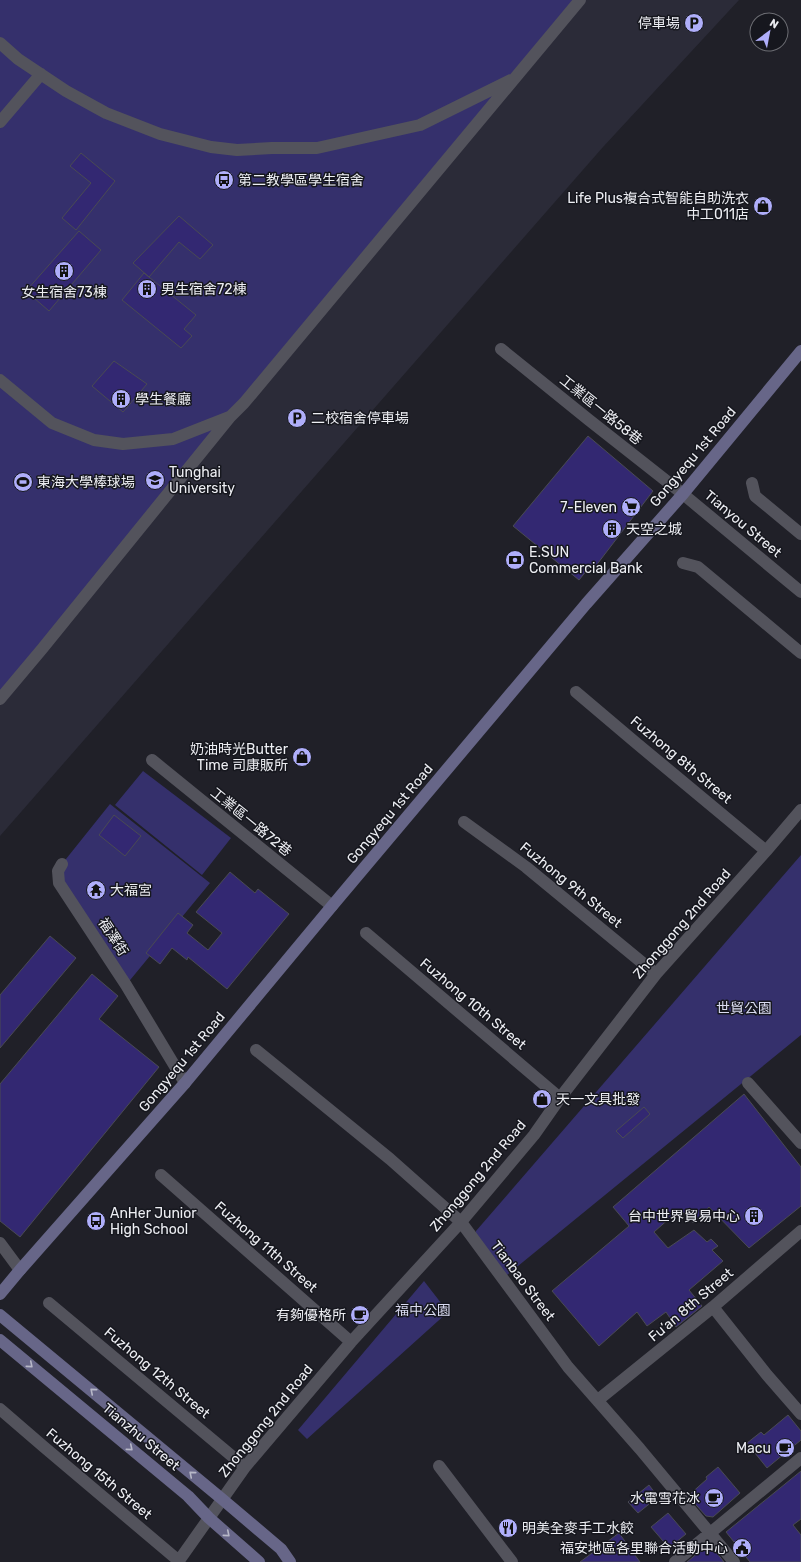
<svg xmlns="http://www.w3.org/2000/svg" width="801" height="1562" viewBox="0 0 801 1562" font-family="Rubik,'Noto Sans TC',sans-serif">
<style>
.built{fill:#2b2b38}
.green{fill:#35306c}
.building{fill:#332872;stroke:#4a4b53}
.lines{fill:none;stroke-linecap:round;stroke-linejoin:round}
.street{stroke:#53535c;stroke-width:12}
.secondary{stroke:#676688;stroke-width:12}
.oneway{stroke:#b7b8c8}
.labels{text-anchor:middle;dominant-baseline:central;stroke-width:3;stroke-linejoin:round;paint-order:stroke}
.poi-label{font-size:14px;fill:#edeef3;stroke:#16171e;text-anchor:start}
.street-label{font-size:14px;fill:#edeef3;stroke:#16171e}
.park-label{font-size:14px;fill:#dadbf1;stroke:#16171e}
</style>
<rect width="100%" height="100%" fill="#202028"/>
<path class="built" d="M0,0H739L603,147L0,836Z"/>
<path class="green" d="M0,0H580L0,699Z
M143,771L231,838L202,875L115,805Z
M110,804L210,883L126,985L59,883L62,864Z
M801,855V1035L507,1275L475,1243L476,1231Z
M424,1281L448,1312L307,1439L298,1430Z"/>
<path class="building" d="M81,153L115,181L76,230L62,218L91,183L70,166Z
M179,216L213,245L200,259L179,242L149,277L133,263Z
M79,231L101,250L49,311L26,291Z
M144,273L196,315L184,329L192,336L181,348L122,300Z
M114,361L147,384L123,412L92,386Z
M588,436L653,491L595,567L591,565L579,580L513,526Z
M114,815L141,836L125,856L99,835Z
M230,872L255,893L258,889L289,914L227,989L188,957L187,960L172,948L160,964L146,953L178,913L193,925L187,933L208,950L222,933L196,912Z
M50,936L76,958L0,1048V995Z
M92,974L118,996L99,1019L159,1067L20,1237L0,1221V1084Z
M744,1094L801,1167V1206L749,1248L709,1207L693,1223L680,1209L654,1232L668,1248L694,1230L707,1242L711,1239L718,1246L712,1250L723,1261L689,1290L702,1306L676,1327L666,1312L647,1326L637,1312L599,1346L552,1291L629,1226L613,1207Z
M644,1107L650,1114L623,1138L616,1131Z
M788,1415L801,1431V1440L767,1468L747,1443L761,1432L764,1435Z
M718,1467L740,1493L713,1517L706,1516L688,1496L707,1479L706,1477Z
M801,1471V1519L793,1525L801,1535V1562H750L726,1532Z
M649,1485L658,1497L638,1513L628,1502Z
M668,1513L686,1534L669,1548L651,1527Z
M619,1533L640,1562H580Z
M705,1547H712L724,1562H687Z"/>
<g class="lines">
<path class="street" d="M0,43L18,59L66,91L106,113L160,134L211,147L237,150L272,148H317L420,125L511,80
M0,122L41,74
M501,349L589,420L683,494L801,592
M0,380L52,423L94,440L123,444L173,439L229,417
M752,483L755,496L801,534
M683,563L698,567L801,653
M576,692L635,742L766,851
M0,699L42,649L230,417L244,403L580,0
M152,760L332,906
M464,822L526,867L656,974
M62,864L58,871L59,883L126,985L185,1083
M366,933L560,1098
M256,1050L390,1159L461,1222L568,1367L640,1449L734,1562
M748,1083L801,1143
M161,1175L351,1342
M0,1243L20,1270
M49,1303L245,1467
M713,1307L767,1375L801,1414
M598,1400L713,1307L801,1231
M0,1409L44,1447L179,1561
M439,1466L512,1562
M178,1562L245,1467L351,1342L461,1222L534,1135L560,1098L656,974L766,851L801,810
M675,1562L801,1458"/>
<path class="secondary" d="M0,1294L20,1270L185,1083L332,906L586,604L683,494L801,351
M0,1315L222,1499L281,1549L290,1562
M0,1340L188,1496L209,1518L259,1562"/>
</g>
<defs><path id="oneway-chevron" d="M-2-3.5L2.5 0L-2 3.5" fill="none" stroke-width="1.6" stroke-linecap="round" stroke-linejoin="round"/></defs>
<g class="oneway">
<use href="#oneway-chevron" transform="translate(30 1365) rotate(40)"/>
<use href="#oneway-chevron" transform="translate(93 1391) rotate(-140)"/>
<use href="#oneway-chevron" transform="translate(130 1448) rotate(40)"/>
<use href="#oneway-chevron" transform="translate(192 1474) rotate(-140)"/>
<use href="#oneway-chevron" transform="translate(227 1534) rotate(40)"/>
</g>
<defs>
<symbol id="parking-disc" viewBox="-11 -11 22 22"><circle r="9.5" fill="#afaefa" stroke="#16171e"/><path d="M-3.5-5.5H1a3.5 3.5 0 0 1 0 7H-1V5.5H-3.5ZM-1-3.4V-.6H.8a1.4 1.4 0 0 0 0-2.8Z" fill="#111"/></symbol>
<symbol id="bus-disc" viewBox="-11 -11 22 22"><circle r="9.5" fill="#afaefa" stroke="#16171e"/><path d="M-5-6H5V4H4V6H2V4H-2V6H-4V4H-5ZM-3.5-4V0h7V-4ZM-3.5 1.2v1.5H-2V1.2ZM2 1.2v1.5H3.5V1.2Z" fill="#111"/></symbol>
<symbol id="shop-disc" viewBox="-11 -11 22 22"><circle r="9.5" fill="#afaefa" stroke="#16171e"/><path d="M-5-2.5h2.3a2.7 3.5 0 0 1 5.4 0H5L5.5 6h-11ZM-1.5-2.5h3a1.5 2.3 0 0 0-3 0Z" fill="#111"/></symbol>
<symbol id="building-disc" viewBox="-11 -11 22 22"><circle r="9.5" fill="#afaefa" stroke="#16171e"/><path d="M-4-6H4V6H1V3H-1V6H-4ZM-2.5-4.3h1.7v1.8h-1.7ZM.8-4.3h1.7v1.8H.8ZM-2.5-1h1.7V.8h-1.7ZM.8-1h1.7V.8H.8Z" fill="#111"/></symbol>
<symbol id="university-disc" viewBox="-11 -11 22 22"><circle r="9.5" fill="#afaefa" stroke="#16171e"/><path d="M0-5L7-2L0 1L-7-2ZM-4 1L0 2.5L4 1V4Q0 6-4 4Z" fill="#111"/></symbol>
<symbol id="stadium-disc" viewBox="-11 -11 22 22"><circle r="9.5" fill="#afaefa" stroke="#16171e"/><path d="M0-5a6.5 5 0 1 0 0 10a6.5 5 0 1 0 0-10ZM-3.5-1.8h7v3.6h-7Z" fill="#111"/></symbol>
<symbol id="supermarket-disc" viewBox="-11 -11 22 22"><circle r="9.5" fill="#afaefa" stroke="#16171e"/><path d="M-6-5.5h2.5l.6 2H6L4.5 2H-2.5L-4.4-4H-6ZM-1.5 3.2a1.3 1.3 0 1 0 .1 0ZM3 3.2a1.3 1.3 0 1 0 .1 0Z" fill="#111"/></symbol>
<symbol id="bank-disc" viewBox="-11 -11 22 22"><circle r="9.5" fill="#afaefa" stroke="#16171e"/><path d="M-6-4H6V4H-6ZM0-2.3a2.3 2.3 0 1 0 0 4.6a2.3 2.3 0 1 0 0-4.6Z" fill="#111"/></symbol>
<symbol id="temple-disc" viewBox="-11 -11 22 22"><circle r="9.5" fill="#afaefa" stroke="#16171e"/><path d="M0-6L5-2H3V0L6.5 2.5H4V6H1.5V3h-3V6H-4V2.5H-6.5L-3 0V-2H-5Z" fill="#111"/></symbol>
<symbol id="cafe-disc" viewBox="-11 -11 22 22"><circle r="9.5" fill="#afaefa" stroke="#16171e"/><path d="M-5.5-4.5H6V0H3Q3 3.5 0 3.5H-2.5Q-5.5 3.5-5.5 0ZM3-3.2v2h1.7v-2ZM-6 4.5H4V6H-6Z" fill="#111"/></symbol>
<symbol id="restaurant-disc" viewBox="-11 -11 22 22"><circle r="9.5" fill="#afaefa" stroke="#16171e"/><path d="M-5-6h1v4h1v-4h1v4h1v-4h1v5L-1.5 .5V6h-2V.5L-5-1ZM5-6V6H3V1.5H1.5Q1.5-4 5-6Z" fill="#111"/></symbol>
<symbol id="civic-disc" viewBox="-11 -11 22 22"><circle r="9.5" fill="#afaefa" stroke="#16171e"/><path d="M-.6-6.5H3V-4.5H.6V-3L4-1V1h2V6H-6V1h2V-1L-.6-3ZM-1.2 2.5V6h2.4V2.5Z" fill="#111"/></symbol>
</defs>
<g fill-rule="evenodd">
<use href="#parking-disc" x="683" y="12" width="22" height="22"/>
<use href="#bus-disc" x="213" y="169" width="22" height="22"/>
<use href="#shop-disc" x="752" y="195" width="22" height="22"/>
<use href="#building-disc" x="53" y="260" width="22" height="22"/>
<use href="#building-disc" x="136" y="278" width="22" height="22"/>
<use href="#building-disc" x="110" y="388" width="22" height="22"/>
<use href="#parking-disc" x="286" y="407" width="22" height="22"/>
<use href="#university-disc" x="144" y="469" width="22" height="22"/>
<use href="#stadium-disc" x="12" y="471" width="22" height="22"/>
<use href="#supermarket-disc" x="620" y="496" width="22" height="22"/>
<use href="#building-disc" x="601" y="518" width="22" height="22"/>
<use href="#bank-disc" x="504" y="549" width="22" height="22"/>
<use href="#shop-disc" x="291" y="746" width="22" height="22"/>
<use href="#temple-disc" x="85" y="879" width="22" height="22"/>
<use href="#shop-disc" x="531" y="1088" width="22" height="22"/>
<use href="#building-disc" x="743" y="1205" width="22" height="22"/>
<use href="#bus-disc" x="85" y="1210" width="22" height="22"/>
<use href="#cafe-disc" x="349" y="1304" width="22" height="22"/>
<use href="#cafe-disc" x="774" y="1437" width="22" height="22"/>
<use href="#cafe-disc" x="703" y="1487" width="22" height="22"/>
<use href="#restaurant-disc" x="497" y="1517" width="22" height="22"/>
<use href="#civic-disc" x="731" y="1537" width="22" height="22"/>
</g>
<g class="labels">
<g class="poi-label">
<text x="680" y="23" text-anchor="end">停車場</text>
<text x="238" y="180">第二教學區學生宿舍</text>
<text x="749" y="198" text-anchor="end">Life Plus複合式智能自助洗衣<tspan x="749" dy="16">中工011店</tspan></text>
<text x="161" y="289">男生宿舍72棟</text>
<text x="64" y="292" text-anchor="middle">女生宿舍73棟</text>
<text x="135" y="399">學生餐廳</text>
<text x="311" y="418">二校宿舍停車場</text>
<text x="169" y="472">Tunghai<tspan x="169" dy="16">University</tspan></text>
<text x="37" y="482">東海大學棒球場</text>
<text x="617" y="507" text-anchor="end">7-Eleven</text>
<text x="626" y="529">天空之城</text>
<text x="529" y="552">E.SUN<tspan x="529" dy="16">Commercial Bank</tspan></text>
<text x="288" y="749" text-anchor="end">奶油時光Butter<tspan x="288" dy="16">Time 司康販所</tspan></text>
<text x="110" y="890">大福宮</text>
<text x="556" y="1099">天一文具批發</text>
<text x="110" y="1213">AnHer Junior<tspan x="110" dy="16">High School</tspan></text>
<text x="740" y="1216" text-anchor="end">台中世界貿易中心</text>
<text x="346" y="1315" text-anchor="end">有夠優格所</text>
<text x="771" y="1448" text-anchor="end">Macu</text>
<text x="700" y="1498" text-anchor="end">水電雪花冰</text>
<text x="522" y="1528">明美全麥手工水餃</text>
<text x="728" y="1548" text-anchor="end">福安地區各里聯合活動中心</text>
</g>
<g class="street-label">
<text transform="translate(601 410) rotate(39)">工業區一路58巷</text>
<text transform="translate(693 457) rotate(-50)">Gongyequ 1st Road</text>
<text transform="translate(743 524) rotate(40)">Tianyou Street</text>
<text transform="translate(681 760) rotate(40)">Fuzhong 8th Street</text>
<text transform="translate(390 814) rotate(-50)">Gongyequ 1st Road</text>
<text transform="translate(251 822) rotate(39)">工業區一路72巷</text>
<text transform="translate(571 885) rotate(39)">Fuzhong 9th Street</text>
<text transform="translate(682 924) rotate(-49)">Zhonggong 2nd Road</text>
<text transform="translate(113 937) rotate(57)">福澤街</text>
<text transform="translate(473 1004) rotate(40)">Fuzhong 10th Street</text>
<text transform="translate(182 1062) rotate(-50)">Gongyequ 1st Road</text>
<text transform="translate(478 1176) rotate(-50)">Zhonggong 2nd Road</text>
<text transform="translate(266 1247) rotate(41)">Fuzhong 11th Street</text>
<text transform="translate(523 1281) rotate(53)">Tianbao Street</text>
<text transform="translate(691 1305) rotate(-40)">Fu’an 8th Street</text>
<text transform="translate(157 1373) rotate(40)">Fuzhong 12th Street</text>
<text transform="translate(266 1421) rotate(-51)">Zhonggong 2nd Road</text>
<text transform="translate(141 1437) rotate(40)">Tianzhu Street</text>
<text transform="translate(99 1474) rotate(40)">Fuzhong 15th Street</text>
</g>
<g class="park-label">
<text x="744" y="1008">世貿公園</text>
<text x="423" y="1310">福中公園</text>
</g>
</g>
<g transform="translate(769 32) rotate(32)"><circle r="19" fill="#16171e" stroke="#6c6d73"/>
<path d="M0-3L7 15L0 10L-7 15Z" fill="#afaefa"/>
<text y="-6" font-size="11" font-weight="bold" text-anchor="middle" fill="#edeef3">N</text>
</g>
</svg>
